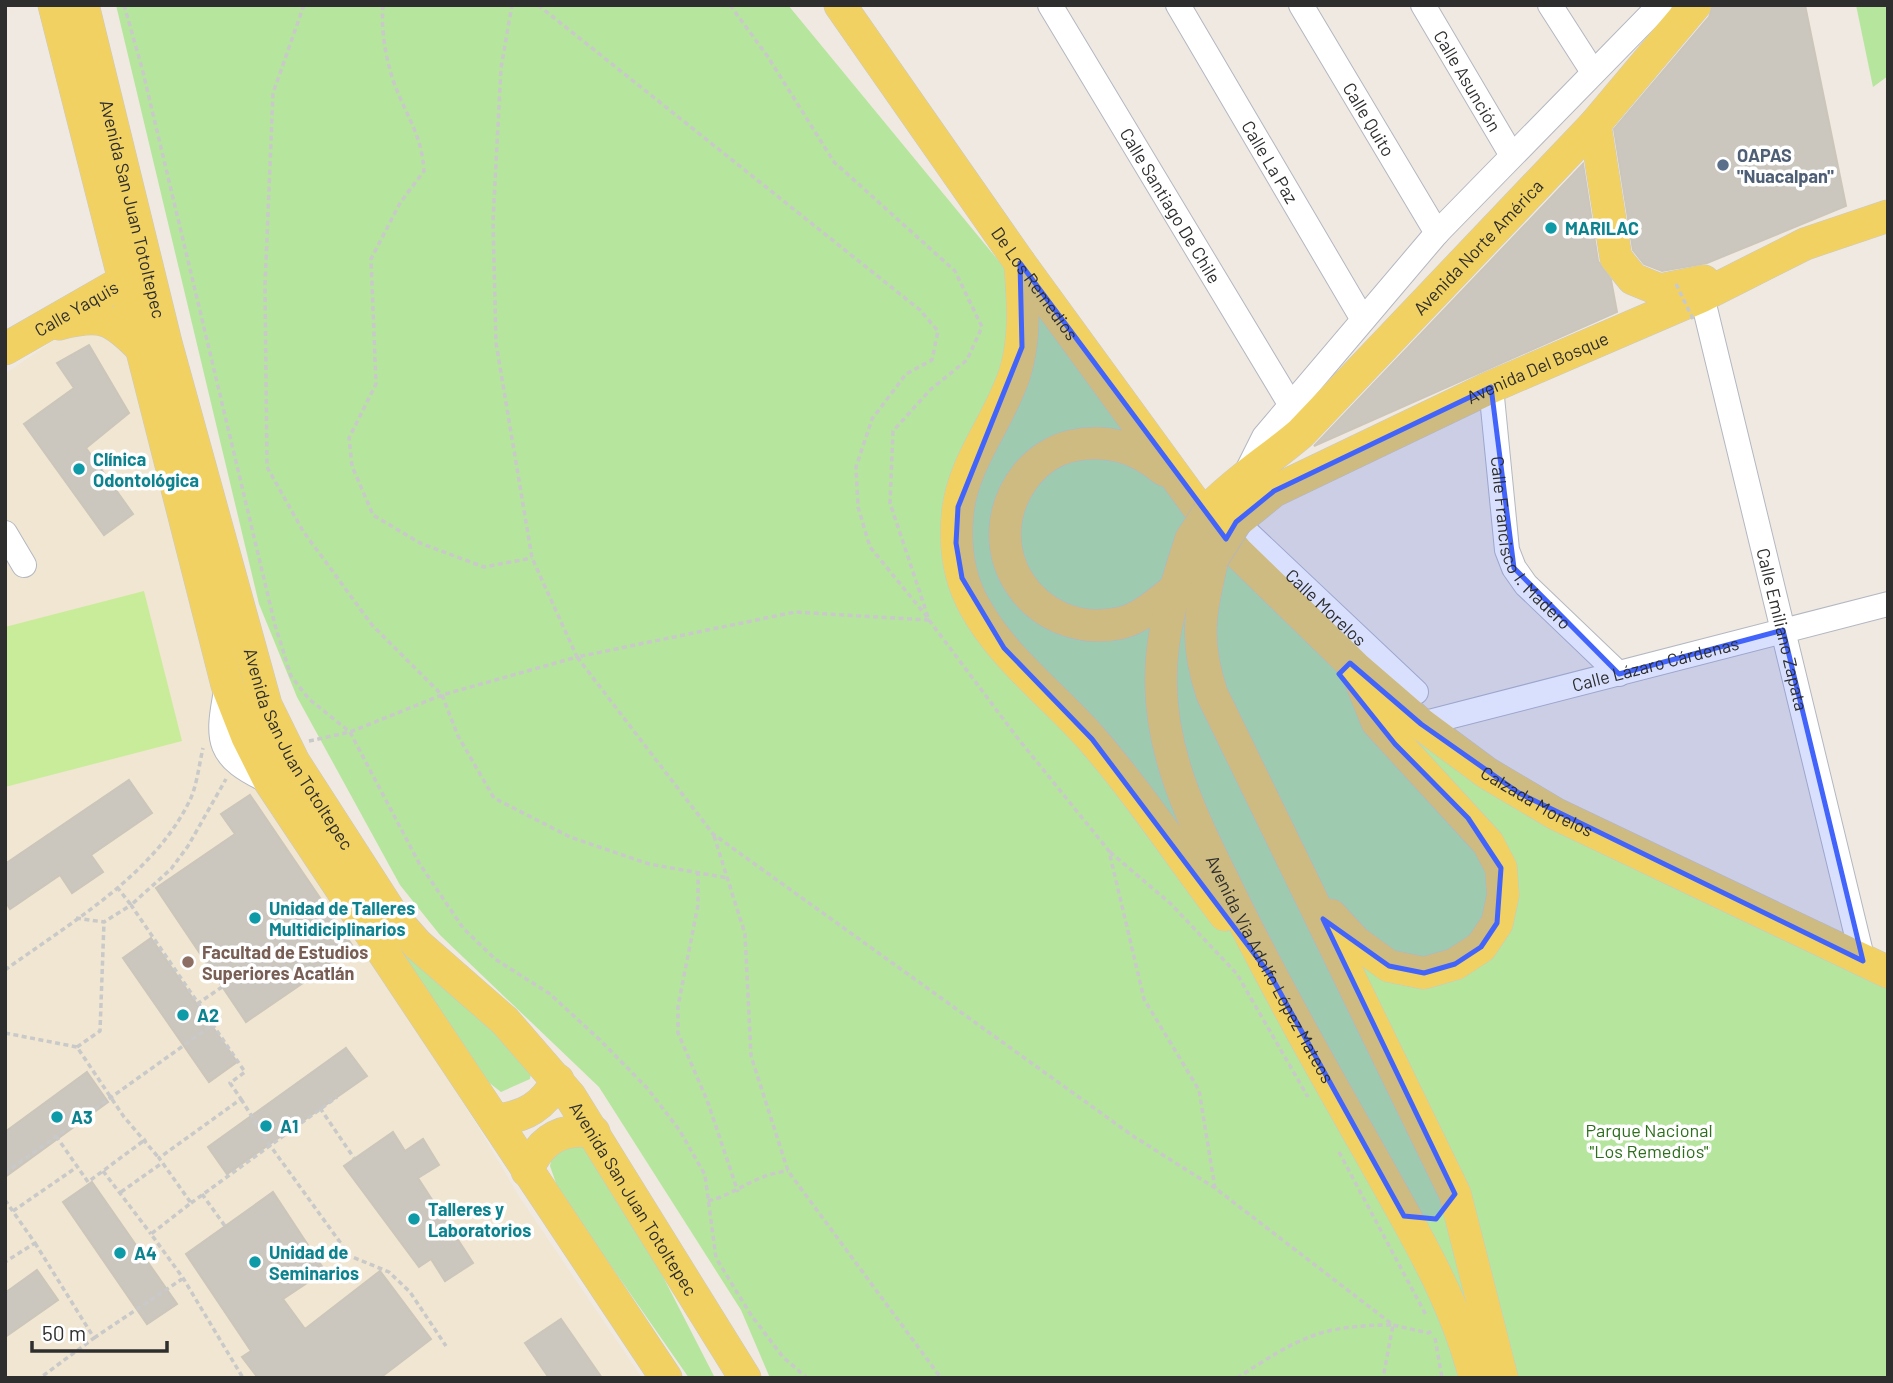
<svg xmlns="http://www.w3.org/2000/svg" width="1893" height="1383" viewBox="0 0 1893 1383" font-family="Barlow,sans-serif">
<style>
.education{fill:#f0e6d1}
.green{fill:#b6e59e}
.pitch{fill:#c9ec9a}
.building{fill:#cbc7bf;stroke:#cbc5ba;stroke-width:2}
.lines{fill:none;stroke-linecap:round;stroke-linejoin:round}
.minor-casing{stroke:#b4b7c1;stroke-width:26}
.major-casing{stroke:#c9c9c9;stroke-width:33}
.path{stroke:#c9c9c9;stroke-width:3.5;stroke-dasharray:5 3.5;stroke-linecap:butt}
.minor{stroke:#fff;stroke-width:24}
.major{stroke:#f2d163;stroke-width:32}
.major-bridge-casing{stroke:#c9c9c9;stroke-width:33;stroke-linecap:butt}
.path-bridge{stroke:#c9c9c9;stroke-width:3.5;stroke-dasharray:5 3.5;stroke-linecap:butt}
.major-bridge{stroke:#f2d163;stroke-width:32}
.marked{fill:#4264fb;fill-opacity:0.2;stroke:#4264fb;stroke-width:5;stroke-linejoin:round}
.service-dot{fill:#5c6f8a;stroke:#fff;stroke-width:2.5}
.culture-dot{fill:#0f9aa8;stroke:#fff;stroke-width:2.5}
.education-dot{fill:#8d6e63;stroke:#fff;stroke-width:2.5}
.labels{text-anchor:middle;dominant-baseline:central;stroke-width:7;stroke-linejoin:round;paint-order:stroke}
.street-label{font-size:18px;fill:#2e2e2e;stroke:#fff}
.service-label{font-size:18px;font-weight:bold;fill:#4e5e75;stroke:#fff;text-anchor:start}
.culture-label{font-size:18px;font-weight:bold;fill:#0d838f;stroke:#fff;text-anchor:start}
.education-label{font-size:18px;font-weight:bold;fill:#785e54;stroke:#fff;text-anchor:start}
.park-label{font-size:18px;fill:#2c6e1b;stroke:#fff}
</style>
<rect width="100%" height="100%" fill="#efe9e1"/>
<path class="education" d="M97,329L130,352L266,799L477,1125L518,1195L642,1378H5V374L69,330Z"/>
<path class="green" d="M116,5H788L1035,305L1437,751L1888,971V1378H770L741,1310L599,1087L440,935L400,885L297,697L259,604Z
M1856,5H1888V76L1873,87Z
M313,831L533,1060L530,1079L501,1092L487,1081Z
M584,1143L617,1187L715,1378H689L588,1233L563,1203L550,1166L553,1151Z"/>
<path class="pitch" d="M144,591L182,741L5,787V627Z"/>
<path class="building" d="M1713,5H1805L1846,206L1707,263L1662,271L1644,264L1633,250L1614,129L1709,17Z
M1583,164L1598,261L1611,280L1617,312L1314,446Z
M89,345L129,413L86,448L133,514L104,535L24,424L74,388L57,363Z
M129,780L152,813L91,855L103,872L72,893L60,875L10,909L5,901V864Z
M250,795L354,948L246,1022L156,888L235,834L221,814Z
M151,938L237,1062L209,1082L123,958Z
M346,1048L367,1076L227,1174L208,1147Z
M87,1072L108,1102L5,1177V1132Z
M393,1132L405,1151L423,1139L439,1165L418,1178L473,1263L445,1281L431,1259L419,1267L344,1166Z
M92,1182L177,1304L147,1324L63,1202Z
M273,1192L325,1271L283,1299L305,1329L380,1271L431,1339L380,1378H258L242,1357L251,1351L186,1254Z
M37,1270L58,1300L5,1337V1293Z
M561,1319L602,1378H549L525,1343Z"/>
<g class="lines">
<defs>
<g id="minor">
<path id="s1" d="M1050,5L1292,407"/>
<path id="s2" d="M1178,5L1362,318"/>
<path id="s3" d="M1301,5L1437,233"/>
<path id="s4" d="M1423,5L1511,154"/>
<path d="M1550,5L1593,72"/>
<path id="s5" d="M1702,296L1863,961"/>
<path id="s6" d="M1491,387L1507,550L1514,568L1526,585L1619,674"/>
<path d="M1246,473L1264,437L1437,233L1660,5"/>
<path id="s7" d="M1236,522L1416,692"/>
<path d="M5,533L24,565"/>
<path d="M227,686C216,742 216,757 270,782"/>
<path id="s8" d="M1421,724L1888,604"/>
</g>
<g id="major">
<path d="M54,5L227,685L247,736L270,782L666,1378"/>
<path id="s9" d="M83,5L166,343L266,705L294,762L395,919L417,944L505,1021L570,1096L745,1378"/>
<path id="s10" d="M840,5L1020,263L1197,506L1238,553L1355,667L1421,724L1487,773L1556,814L1888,972"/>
<path d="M1595,124L1616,258L1633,279L1660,290L1704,281"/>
<path d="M1020,263C1023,301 1026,337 1015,373C1000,420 964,461 958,510C954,544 958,577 975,607C1003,658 1053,695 1091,738C1139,793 1181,857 1225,915"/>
<path d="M59,324C102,313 112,318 142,349"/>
<path id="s11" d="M5,349L141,271"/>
<path d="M1164,470C1136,447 1107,438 1071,446C1054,450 1038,461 1027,474C970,546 1032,642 1121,623C1141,618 1159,602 1175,589"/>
<path id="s12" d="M1214,504C1241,477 1272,458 1301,433L1595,124L1695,5"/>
<path id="s13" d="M1236,522L1274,491L1491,387L1702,296L1805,244L1888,216"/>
<path id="s14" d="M1191,539C1176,585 1161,629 1161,678C1160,755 1194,821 1227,888C1271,978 1320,1065 1370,1153C1410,1225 1455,1298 1475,1378"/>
<path d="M1213,558C1200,613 1194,640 1212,694L1455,1194L1502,1378"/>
<path d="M1331,915L1356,942L1389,966L1424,973L1455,964L1481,947L1497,923L1503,895L1501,868L1488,843L1377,722L1357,672"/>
<path d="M496,1120C526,1117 543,1106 558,1080"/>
<path d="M527,1171C540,1140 561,1127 594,1132"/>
</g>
</defs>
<use href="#minor" class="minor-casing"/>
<use href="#major" class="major-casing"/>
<path class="path" d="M124,5L142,68L275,625L291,676L309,699L350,732L419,863L463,928L495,959L550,994L601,1041L648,1089L680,1131L705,1175L716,1258L751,1315L783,1357L807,1378
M304,5L273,93L265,286L267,467L303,531L372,625L442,695L458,736L494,798L570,837L649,864L728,878
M383,5C381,29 385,54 392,77C403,111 422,133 424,171L400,203L371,259L376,384L349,438L352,466L373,515L420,543L484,567L532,558
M538,5L920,310L938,331L932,360L906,374L872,419L856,467L858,507L870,547L928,618
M730,5L768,57L834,162L955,271L982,327L967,360L930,390L893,431L890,503L929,620L1016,736L1109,851L1144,999L1199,1090L1215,1188
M929,620L795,612L577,657L713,834L1133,1136L1215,1188L1393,1325L1428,1333L1434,1330
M309,741L350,732L442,695L577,657L532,558L496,343L493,221L501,68L512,5
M714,836L745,934L751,1056L788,1171L941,1378
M1110,852L1171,904L1237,974L1308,1097
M698,871V905L678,1006V1033L707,1100L738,1192
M117,887L131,905L171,869L188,846L226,779
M76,918L104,922L131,905L245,1072L230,1083L241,1099L159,1158L191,1203L151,1234L183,1278L243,1378
M5,970C70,923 154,875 190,800C197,785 199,765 203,748
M197,1004L222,987
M5,1033L77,1047L124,1117L159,1158
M77,1047L100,1031L104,922
M241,1099L269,1144L350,1256L389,1272L410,1292L446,1346
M320,1108L354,1158
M56,1136L88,1182L146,1139
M1339,1152L1426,1315
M103,1171L151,1234
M5,1173L211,1026
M121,1192L162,1163
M202,1194L225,1226
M5,1200L35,1243L5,1262
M708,1201C739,1193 755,1174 788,1171
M191,1203L337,1097
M13,1211L77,1167
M35,1243L94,1338L40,1378
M94,1338L182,1279
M1435,1338L1442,1378
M1237,1378C1298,1339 1318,1325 1393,1325L1383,1378"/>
<use href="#minor" class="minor"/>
<use href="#major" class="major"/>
<defs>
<path id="major-bridge" d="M1191,539L1214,504
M1213,558L1236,522"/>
</defs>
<use href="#major-bridge" class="major-bridge-casing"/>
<path class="path-bridge" d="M1676,284L1693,319"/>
<use href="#major-bridge" class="major-bridge"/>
</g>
<path class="marked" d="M1020,263L1226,539L1236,522L1274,491L1491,387L1514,568L1619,674L1783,630L1863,961L1519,793L1421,724L1350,663L1339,674L1395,744L1468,818L1501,868L1497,923L1481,947L1455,964L1424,973L1389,966L1323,919L1455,1194L1436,1219L1404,1216L1271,976L1092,739L1004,648L962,578L956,543L958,507L1022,347Z"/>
<circle class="service-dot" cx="1723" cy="165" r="7"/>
<g class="culture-dot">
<circle cx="1551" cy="228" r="7"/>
<circle cx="79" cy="469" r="7"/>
<circle cx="255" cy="918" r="7"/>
<circle cx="183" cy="1015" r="7"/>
<circle cx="57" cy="1117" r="7"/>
<circle cx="266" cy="1126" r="7"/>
<circle cx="414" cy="1219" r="7"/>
<circle cx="120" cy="1253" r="7"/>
<circle cx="255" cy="1262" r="7"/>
</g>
<circle class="education-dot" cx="188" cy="962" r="7"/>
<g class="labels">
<g class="street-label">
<text stroke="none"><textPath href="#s4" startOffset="88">Calle Asunción</textPath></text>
<text stroke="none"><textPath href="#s3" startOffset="133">Calle Quito</textPath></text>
<text stroke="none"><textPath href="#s2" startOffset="182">Calle La Paz</textPath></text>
<text stroke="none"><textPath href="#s1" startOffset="234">Calle Santiago De Chile</textPath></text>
<text stroke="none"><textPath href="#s9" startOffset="210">Avenida San Juan Totoltepec</textPath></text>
<text stroke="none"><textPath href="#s12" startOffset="369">Avenida Norte América</textPath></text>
<text stroke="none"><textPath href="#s10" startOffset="340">De Los Remedios</textPath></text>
<text stroke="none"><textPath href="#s11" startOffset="82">Calle Yaquis</textPath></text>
<text stroke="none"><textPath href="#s13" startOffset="340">Avenida Del Bosque</textPath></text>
<text stroke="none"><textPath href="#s6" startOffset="166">Calle Francisco I. Madero</textPath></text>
<text stroke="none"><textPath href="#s7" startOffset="124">Calle Morelos</textPath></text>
<text stroke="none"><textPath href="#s5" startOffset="343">Calle Emiliano Zapata</textPath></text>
<text stroke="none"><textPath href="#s8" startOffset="242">Calle Lázaro Cárdenas</textPath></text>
<text stroke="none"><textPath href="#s9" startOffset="777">Avenida San Juan Totoltepec</textPath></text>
<text stroke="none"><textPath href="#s10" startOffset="1068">Calzada Morelos</textPath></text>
<text stroke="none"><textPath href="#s14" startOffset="457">Avenida Via Adolfo López Mateos</textPath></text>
<text stroke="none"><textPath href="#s9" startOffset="1344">Avenida San Juan Totoltepec</textPath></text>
</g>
<g class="service-label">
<text x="1737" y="155">OAPAS<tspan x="1737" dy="21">"Nuacalpan"</tspan></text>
</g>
<g class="culture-label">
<text x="1565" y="228">MARILAC</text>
<text x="93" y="459">Clínica<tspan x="93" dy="21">Odontológica</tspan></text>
<text x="269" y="908">Unidad de Talleres<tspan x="269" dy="21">Multidiciplinarios</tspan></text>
<text x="197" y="1015">A2</text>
<text x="71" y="1117">A3</text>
<text x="280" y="1126">A1</text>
<text x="428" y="1209">Talleres y<tspan x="428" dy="21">Laboratorios</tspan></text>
<text x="269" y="1252">Unidad de<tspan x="269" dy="21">Seminarios</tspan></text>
<text x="134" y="1253">A4</text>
</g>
<g class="education-label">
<text x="202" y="952">Facultad de Estudios<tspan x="202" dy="21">Superiores Acatlán</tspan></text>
</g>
<g class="park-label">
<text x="1649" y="1130">Parque Nacional<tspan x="1649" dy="21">"Los Remedios"</tspan></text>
</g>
</g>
<rect width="1893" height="1383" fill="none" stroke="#2e2e2e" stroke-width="14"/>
<path d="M32 1341v10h135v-10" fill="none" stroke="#2e2e2e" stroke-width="3.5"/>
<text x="42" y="1341" font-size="21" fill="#2e2e2e" stroke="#ffffff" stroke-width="5" paint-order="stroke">50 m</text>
</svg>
